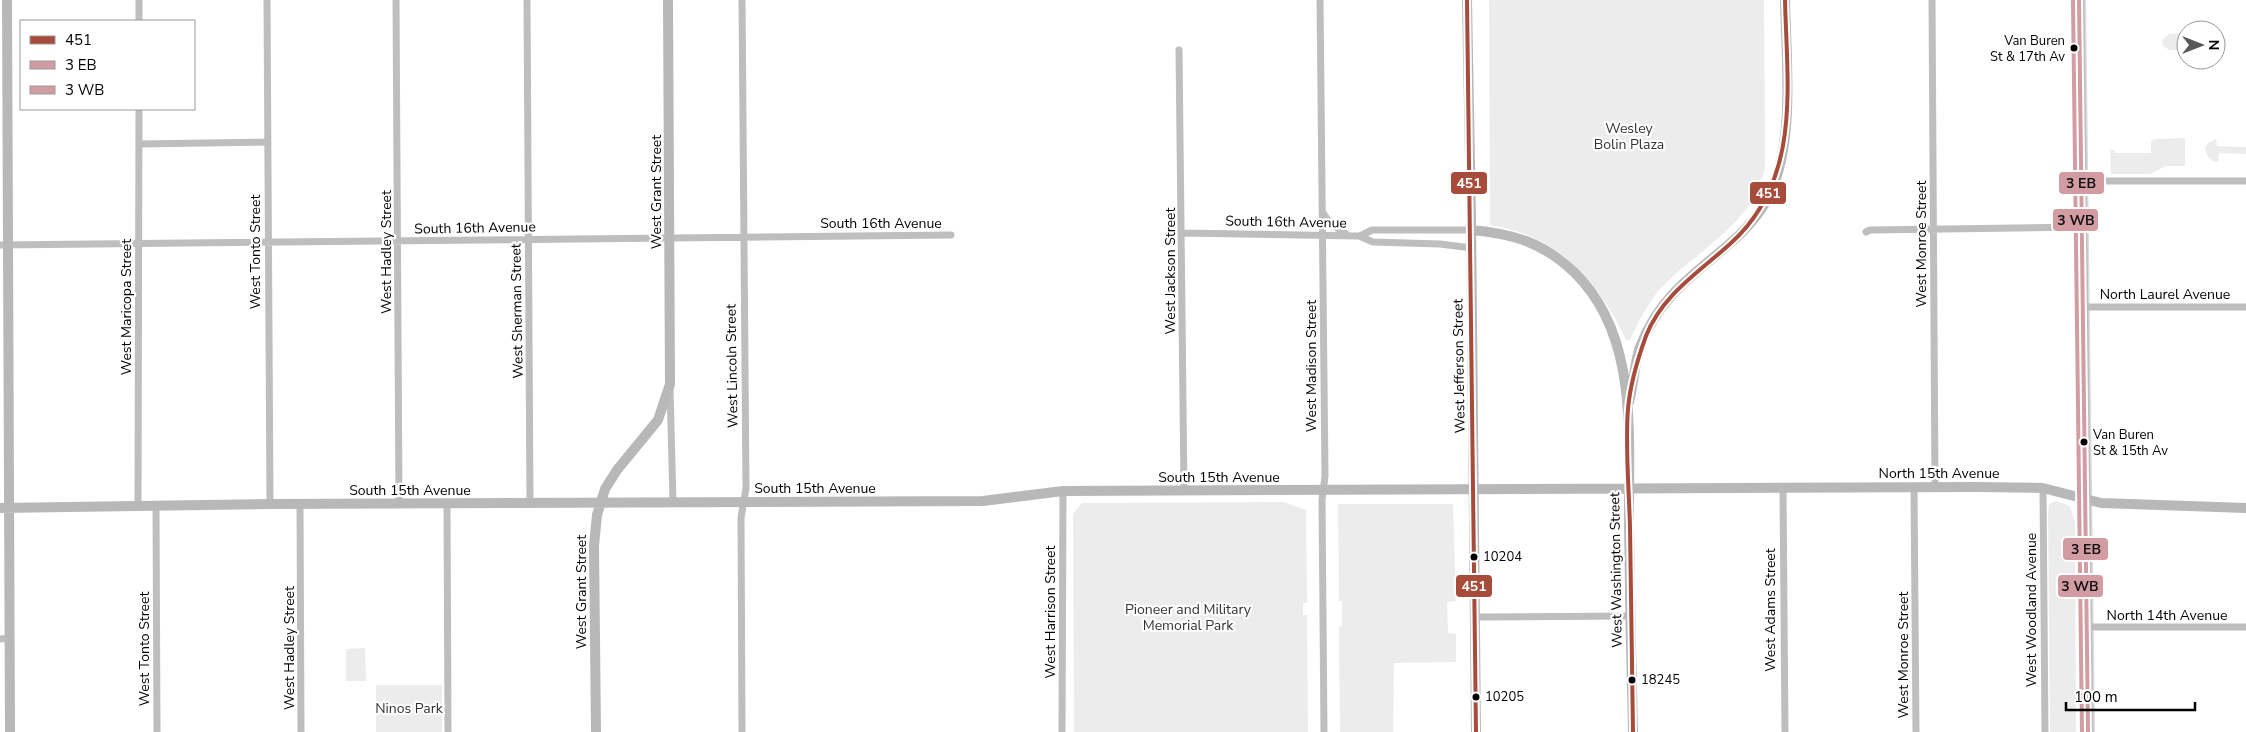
<svg xmlns="http://www.w3.org/2000/svg" width="2246" height="732" viewBox="0 0 2246 732" font-family="'Nunito Sans',sans-serif">
<style>
.green{fill:#ececec}
.lines{fill:none;stroke-linecap:round;stroke-linejoin:round}
.primary-casing{stroke:#dbdbdb;stroke-width:14}
.street{stroke:#bebebe;stroke-width:7}
.secondary{stroke:#b8b8b8;stroke-width:10}
.primary{stroke:#bebebe;stroke-width:11}
.bus-1-casing{stroke:#fff;stroke-width:8}
.bus-2-casing{stroke:#fff;stroke-width:8}
.bus-3-casing{stroke:#fff;stroke-width:8}
.bus-1{stroke:#a74b3a;stroke-width:4}
.bus-2{stroke:#d39ca3;stroke-width:4}
.bus-3{stroke:#d39ca3;stroke-width:4}
.bus-dot{fill:#000;stroke:#fff;stroke-width:2}
.labels{text-anchor:middle;dominant-baseline:central;stroke-width:4.5;stroke-linejoin:round;paint-order:stroke}
.bus-label{font-size:13px;fill:#000;stroke:#fff;text-anchor:start}
.park-label{font-size:14px;fill:#333;stroke:#fff}
.street-label{font-size:14px;fill:#000;stroke:#fff}
.line-badge{stroke:#fff;stroke-width:2}
.badge-label{font-size:14px;text-anchor:middle;font-weight:bold;fill:#fff}
.pale-badge-label{font-size:14px;text-anchor:middle;font-weight:bold;fill:#111}
</style>
<rect width="100%" height="100%" fill="#fff"/>
<path class="green" d="M1489,0H1764L1765,167C1755,223 1698,249 1662,287C1648,302 1639,321 1630,340H1626C1597,279 1559,236 1490,225Z
M2186,33V50H2169L2162,45L2163,39L2169,34Z
M2185,138V166H2166L2150,174H2111L2110,150H2114L2115,153H2151V141L2154,139Z
M2216,139L2217,146L2246,147V154L2219,153L2218,162C2210,161 2207,157 2205,149L2208,143Z
M2056,501L2070,506L2075,522L2076,732H2050L2048,512L2049,504Z
M1284,502L1306,510L1307,603H1303V615H1307L1308,732H1074L1073,514L1082,503Z
M1338,504H1453L1456,601L1447,602L1448,633L1456,634V662L1394,663L1393,732H1340L1339,627L1342,626V601H1339Z
M365,648L366,681H346V649Z
M376,685H442V732H376Z"/>
<g class="lines">
<defs>
<path id="primary" d="M2079,0L2088,732"/>
</defs>
<use href="#primary" class="primary-casing"/>
<path class="street" d="M267,0L270,504
M396,0L399,504
M527,0L530,503
M742,0L746,488L741,518L742,732
M1320,0L1325,476L1322,500L1324,732
M1932,0L1935,487
M139,21V0
M1179,50L1184,491
M139,144L268,142
M2082,181H2246
M1323,213L1330,223L1346,234
M1866,232L1870,230L2083,227
M1182,233L1360,236L1372,230H1471
M1359,236L1373,242L1440,244L1472,248
M0,245L951,235
M2084,307H2246
M670,388L673,502
M1914,487L1916,732
M1783,488L1785,732
M2043,488L2045,732
M447,503L448,732
M300,504L301,732
M138,506L139,109
M156,506L157,732
M1475,617L1631,616
M2087,627H2246
M0,639L10,638
M1062,732L1063,491"/>
<path class="secondary" d="M7,0L10,732
M1467,0L1471,217L1476,732
M1471,230C1514,234 1542,242 1574,272C1640,336 1628,438 1629,523C1630,593 1631,662 1633,732
M1629,402C1634,384 1634,364 1640,347C1647,329 1659,309 1672,295C1702,261 1746,240 1768,198C1796,143 1786,61 1785,0
M0,508L270,504L983,501L1063,491L1976,487L2043,488L2101,503L2246,508
M596,732L594,546L597,515L605,489L617,470L658,420L670,384L668,0"/>
<use href="#primary" class="primary"/>
<defs>
<path id="bus-1" d="M1467,0L1476,732
M1633,732C1632,664 1631,595 1630,527C1629,489 1625,445 1628,409C1630,385 1638,358 1646,336C1662,295 1699,272 1730,244C1802,180 1787,86 1785,0"/>
<path id="bus-2" d="M2079,0L2088,732"/>
<path id="bus-3" d="M2073,0L2082,732"/>
</defs>
<use href="#bus-1" class="bus-1-casing"/>
<use href="#bus-2" class="bus-2-casing"/>
<use href="#bus-3" class="bus-3-casing"/>
<use href="#bus-1" class="bus-1"/>
<use href="#bus-2" class="bus-2"/>
<use href="#bus-3" class="bus-3"/>
</g>
<g class="bus-dot">
<circle cx="2074" cy="48" r="4.5"/>
<circle cx="2084" cy="442" r="4.5"/>
<circle cx="1474" cy="557" r="4.5"/>
<circle cx="1632" cy="680" r="4.5"/>
<circle cx="1476" cy="697" r="4.5"/>
</g>
<g class="labels">
<g class="bus-label">
<text x="2065" y="41" text-anchor="end">Van Buren<tspan x="2065" dy="16">St &amp; 17th Av</tspan></text>
<text x="2093" y="435">Van Buren<tspan x="2093" dy="16">St &amp; 15th Av</tspan></text>
<text x="1483" y="557">10204</text>
<text x="1641" y="680">18245</text>
<text x="1485" y="697">10205</text>
</g>
<g class="park-label">
<text x="1629" y="128">Wesley<tspan x="1629" dy="16">Bolin Plaza</tspan></text>
<text x="1188" y="609">Pioneer and Military<tspan x="1188" dy="16">Memorial Park</tspan></text>
<text x="409" y="708">Ninos Park</text>
</g>
<g class="street-label">
<text transform="translate(656 192) rotate(-90)">West Grant Street</text>
<text transform="translate(1286 222) rotate(1)">South 16th Avenue</text>
<text x="881" y="223">South 16th Avenue</text>
<text transform="translate(475 228) rotate(-1)">South 16th Avenue</text>
<text transform="translate(1921 244) rotate(-90)">West Monroe Street</text>
<text transform="translate(255 252) rotate(-90)">West Tonto Street</text>
<text transform="translate(386 252) rotate(-90)">West Hadley Street</text>
<text transform="translate(1170 271) rotate(-90)">West Jackson Street</text>
<text x="2165" y="294">North Laurel Avenue</text>
<text transform="translate(126 307) rotate(-90)">West Maricopa Street</text>
<text transform="translate(517 311) rotate(-91)">West Sherman Street</text>
<text transform="translate(732 366) rotate(-91)">West Lincoln Street</text>
<text transform="translate(1311 366) rotate(-90)">West Madison Street</text>
<text transform="translate(1459 366) rotate(-91)">West Jefferson Street</text>
<text x="1939" y="473">North 15th Avenue</text>
<text x="1219" y="477">South 15th Avenue</text>
<text x="815" y="488">South 15th Avenue</text>
<text x="410" y="490">South 15th Avenue</text>
<text transform="translate(1616 570) rotate(-91)">West Washington Street</text>
<text transform="translate(581 592) rotate(-90)">West Grant Street</text>
<text transform="translate(1770 610) rotate(-90)">West Adams Street</text>
<text transform="translate(2031 610) rotate(-90)">West Woodland Avenue</text>
<text transform="translate(1050 612) rotate(-90)">West Harrison Street</text>
<text x="2167" y="615">North 14th Avenue</text>
<text transform="translate(289 648) rotate(-90)">West Hadley Street</text>
<text transform="translate(144 649) rotate(-90)">West Tonto Street</text>
<text transform="translate(1903 655) rotate(-90)">West Monroe Street</text>
</g>
</g>
<g class="line-badge">
<rect x="1450" y="171" width="38" height="24" rx="5" fill="#a74b3a"/>
<rect x="2058" y="171" width="47" height="24" rx="5" fill="#d39ca3"/>
<rect x="1749" y="181" width="38" height="24" rx="5" fill="#a74b3a"/>
<rect x="2052" y="208" width="47" height="24" rx="5" fill="#d39ca3"/>
<rect x="2062" y="537" width="47" height="24" rx="5" fill="#d39ca3"/>
<rect x="1455" y="574" width="38" height="24" rx="5" fill="#a74b3a"/>
<rect x="2057" y="574" width="47" height="24" rx="5" fill="#d39ca3"/>
</g>
<g class="badge-label">
<text x="1469" y="188">451</text>
<text x="1768" y="198">451</text>
<text x="1474" y="591">451</text>
</g>
<g class="pale-badge-label">
<text x="2081" y="188">3 EB</text>
<text x="2076" y="225">3 WB</text>
<text x="2086" y="554">3 EB</text>
<text x="2080" y="591">3 WB</text>
</g>
<rect x="20" y="20" width="175" height="90" fill="#ffffff" stroke="#999999"/>
<rect x="30" y="36" width="25" height="8" fill="#a74b3a" stroke="#999999"/>
<text x="65" y="45" font-size="15" fill="#000000">451</text>
<rect x="30" y="61" width="25" height="8" fill="#d39ca3" stroke="#999999"/>
<text x="65" y="70" font-size="15" fill="#000000">3 EB</text>
<rect x="30" y="86" width="25" height="8" fill="#d39ca3" stroke="#999999"/>
<text x="65" y="95" font-size="15" fill="#000000">3 WB</text>
<g transform="translate(2201 45) rotate(90)"><circle r="24" fill="#ffffff" stroke="#999999"/>
<path d="M0-4L9 19L0 12L-9 19Z" fill="#595959"/>
<text y="-8" font-size="14" font-weight="bold" text-anchor="middle" fill="#000000">N</text>
</g>
<path d="M2066 702v8h129v-8" fill="none" stroke="#000000" stroke-width="2.5"/>
<text x="2074" y="702" font-size="15" fill="#000000" stroke="#ffffff" stroke-width="4" paint-order="stroke">100 m</text>
</svg>
